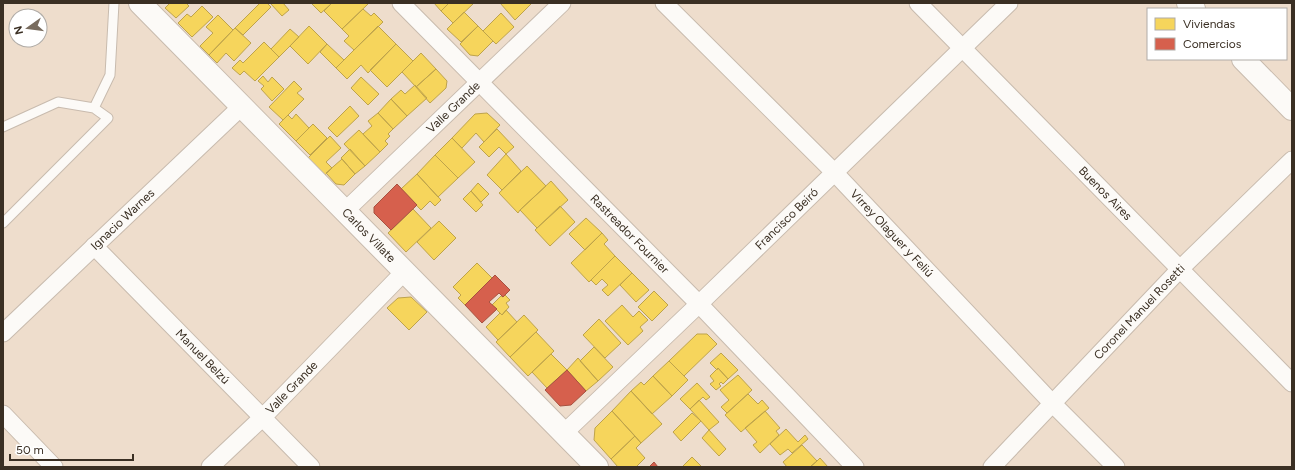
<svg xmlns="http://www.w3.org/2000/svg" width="1295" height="470" viewBox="0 0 1295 470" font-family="Figtree,sans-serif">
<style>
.homes{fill:#f6d55c;stroke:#bea34b}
.shops{fill:#d6604d;stroke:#a75140}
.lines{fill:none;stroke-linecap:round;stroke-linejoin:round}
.service-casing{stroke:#c8bbae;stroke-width:11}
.minor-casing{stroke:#c8bbae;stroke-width:19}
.tertiary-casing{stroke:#c8bbae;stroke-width:24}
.service{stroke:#fcfaf7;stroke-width:9}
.minor{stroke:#fcfaf7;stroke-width:17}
.tertiary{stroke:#fcfaf7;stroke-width:22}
.labels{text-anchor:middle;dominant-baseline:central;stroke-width:4;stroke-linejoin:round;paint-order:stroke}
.street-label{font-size:12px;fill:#3a2f23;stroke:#fff}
</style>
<rect width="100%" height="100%" fill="#edc"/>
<path class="homes" d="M170,3H186L189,6L176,18L165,8Z
M260,3H267L271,7L243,35L235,28Z
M272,3H283L289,10L282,16L271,4Z
M311,3H332L321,13Z
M332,3H367L368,4L342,29L324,11Z
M434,3H449L441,11Z
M449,3H474L453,23L441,11Z
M500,3H530L531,4L515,20Z
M202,6L213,17L192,37L178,23L187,14L191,17Z
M363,9L371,16L374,13L383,22L354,50L344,41L349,36L342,29Z
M464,12L478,26L461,42L447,29Z
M501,13L514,27L496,44L483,31Z
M218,15L233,30L209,55L200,46L213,33L206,27Z
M309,26L327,44L308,64L290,46Z
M378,26L396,44L368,73L361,65L347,79L336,68Z
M478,26L493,41L478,56L470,55L460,44Z
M235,28L251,43L234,61L226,53L217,63L209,55Z
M290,29L299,37L279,57L271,49Z
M264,42L279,57L255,81L244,71L240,75L232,68L240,60L243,63Z
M327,44L344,60L336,68L320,52Z
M396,44L413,61L387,87L370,70Z
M421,53L436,69L416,87L402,72Z
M436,69L447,81L446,88L430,103L416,87Z
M263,76L268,82L272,77L284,89L272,101L261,89L264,86L258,81Z
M361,77L379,94L368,105L351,88Z
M294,81L302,89L297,93L304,99L283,120L269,107Z
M415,85L427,98L407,116L391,99L401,90L405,94Z
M391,99L407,116L393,129L378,113Z
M350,106L359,116L337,137L328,128Z
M378,113L393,129L388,134L390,136L385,141L388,144L380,152L363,134L372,126L368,121Z
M487,113L500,125L484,142L476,133L462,148L452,138L475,114Z
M296,114L309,128L296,141L279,124L288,115L292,119Z
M313,124L327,138L310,155L296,141Z
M497,129L514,147L506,154L499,147L489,157L479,147Z
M359,130L380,152L365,166L344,144Z
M330,136L341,148L326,162L332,168L324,176L307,159Z
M452,138L475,162L458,178L435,155Z
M350,149L365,166L355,174L341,158Z
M506,154L521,171L502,190L487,175Z
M435,155L458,178L438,197L417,174Z
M342,159L355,174L344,185L336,184L326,173Z
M527,166L546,186L520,210L518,213L499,193Z
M417,174L441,200L435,206L430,201L421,210L401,189Z
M551,181L568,200L537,228L520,210Z
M478,183L489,194L481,202L471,191Z
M471,191L483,205L476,212L463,199Z
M560,206L575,222L550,246L535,230Z
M413,209L431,228L406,252L388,233Z
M586,218L602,233L585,250L569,234Z
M439,221L456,238L434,260L417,242Z
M602,233L608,240L604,244L615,256L589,282L571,263Z
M615,256L632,273L608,296L602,290L608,285L602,279L596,285L591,280Z
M477,263L492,278L465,305L458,298L461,295L453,287Z
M632,273L649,290L636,302L620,285Z
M654,291L668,305L652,321L638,307Z
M505,295L510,300L506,303L509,307L502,315L492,305L501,296L503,297Z
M411,297L427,312L409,330L387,308L398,298Z
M622,305L633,317L639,311L648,320L640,327L643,331L628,345L605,321Z
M506,310L517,322L498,340L486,327L500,313L502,315Z
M524,315L538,330L510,357L496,342Z
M599,319L621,343L605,358L583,335Z
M536,332L554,351L528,376L510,357Z
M697,334H707L717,344L684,376L669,361Z
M594,347L613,367L598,381L580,361Z
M721,353L738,370L728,379L718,368L717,370L710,363Z
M551,354L567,370L547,388L532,372Z
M578,358L598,381L586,391L567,370Z
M669,361L688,380L672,396L653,376Z
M718,368L728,379L723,384L721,382L719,384L721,386L716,390L710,384L714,381L710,376Z
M738,375L752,390L727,413L721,407L729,400L720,390Z
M653,376L672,396L652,414L631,391L641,382L644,385Z
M697,383L710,397L706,400L703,397L690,409L680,399Z
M631,391L662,424L641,443L612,411Z
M748,394L758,404L762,400L769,408L741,432L725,415Z
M699,400L719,422L709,430L690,409Z
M612,411L635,436L611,459L594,440L595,428Z
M765,411L780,428L776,431L779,435L760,453L753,445L757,442L745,428Z
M692,413L701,421L681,441L673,432Z
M786,429L798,442L805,435L808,439L792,453L788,449L780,455L770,444Z
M709,430L726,449L719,456L702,438Z
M635,436L641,443L636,448L645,458L636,467H618L611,459Z
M802,445L817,461L810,467H787L783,462Z
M692,457L702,467H682Z
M820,458L828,467H810L817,461Z"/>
<path class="shops" d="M397,184L417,205L391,230L374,213V207Z
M495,275L510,290L503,297L499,293L489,302L497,309L482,323L465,305Z
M567,370L586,391L571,405L560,406L545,390Z
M654,462L658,467H649Z"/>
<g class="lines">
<defs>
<path id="service" d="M94,108L110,75L114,3
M3,127L58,102L94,108L108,118L3,223"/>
<g id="minor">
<path id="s1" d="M401,3L699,304L855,467"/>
<path id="s2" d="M664,3L834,172L1053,404L1116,467"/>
<path id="s3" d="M918,3L1292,383"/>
<path id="s4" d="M345,211L562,3"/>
<path id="s5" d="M94,246L311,467"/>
<path id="s6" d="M3,333L242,106"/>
<path d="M3,414L54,467"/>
<path id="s7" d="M564,433L699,304L1009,3"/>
<path id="s8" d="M210,467L263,417L405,271"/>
<path id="s9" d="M992,467L1180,269L1292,160"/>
</g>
<g id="tertiary">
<path id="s10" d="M140,3L597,467"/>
<path d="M1188,3L1194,9"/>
<path d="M1243,59L1292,109"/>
</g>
</defs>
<use href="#service" class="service-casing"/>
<use href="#minor" class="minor-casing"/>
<use href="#tertiary" class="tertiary-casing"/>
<use href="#service" class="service"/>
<use href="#minor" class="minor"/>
<use href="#tertiary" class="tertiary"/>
</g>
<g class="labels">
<g class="street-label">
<text stroke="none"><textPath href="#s4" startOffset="150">Valle Grande</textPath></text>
<text stroke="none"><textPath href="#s3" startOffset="267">Buenos Aires</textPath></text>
<text stroke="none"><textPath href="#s7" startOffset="309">Francisco Beiró</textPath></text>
<text stroke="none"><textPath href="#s6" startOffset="165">Ignacio Warnes</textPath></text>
<text stroke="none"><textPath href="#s2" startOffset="324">Virrey Olaguer y Feliú</textPath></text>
<text stroke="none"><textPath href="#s1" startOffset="325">Rastreador Fournier</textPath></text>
<text stroke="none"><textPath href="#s10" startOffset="326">Carlos Villate</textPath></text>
<text stroke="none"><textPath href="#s9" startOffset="214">Coronel Manuel Rosetti</textPath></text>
<text stroke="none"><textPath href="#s5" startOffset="155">Manuel Belzú</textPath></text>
<text stroke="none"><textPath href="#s8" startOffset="114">Valle Grande</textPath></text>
</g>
</g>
<rect width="1295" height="470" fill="none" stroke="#3a2f23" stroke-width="8"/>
<rect x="1147" y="8" width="140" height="52" fill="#ffffff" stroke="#b0aca7"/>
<rect x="1155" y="18" width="20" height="12" fill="#f6d55c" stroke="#b0aca7"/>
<text x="1183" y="28" font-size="12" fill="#3a2f23">Viviendas</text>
<rect x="1155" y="38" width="20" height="12" fill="#d6604d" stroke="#b0aca7"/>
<text x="1183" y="48" font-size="12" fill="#3a2f23">Comercios</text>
<g transform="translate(28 28) rotate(256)"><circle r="19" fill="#ffffff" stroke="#b0aca7"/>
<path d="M0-3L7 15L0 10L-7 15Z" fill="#796c5e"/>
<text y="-6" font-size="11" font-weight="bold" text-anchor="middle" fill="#3a2f23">N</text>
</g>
<path d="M10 454v6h123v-6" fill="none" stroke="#3a2f23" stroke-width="2"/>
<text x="16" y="454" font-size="12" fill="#3a2f23" stroke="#ffffff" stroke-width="3" paint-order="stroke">50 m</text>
</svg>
